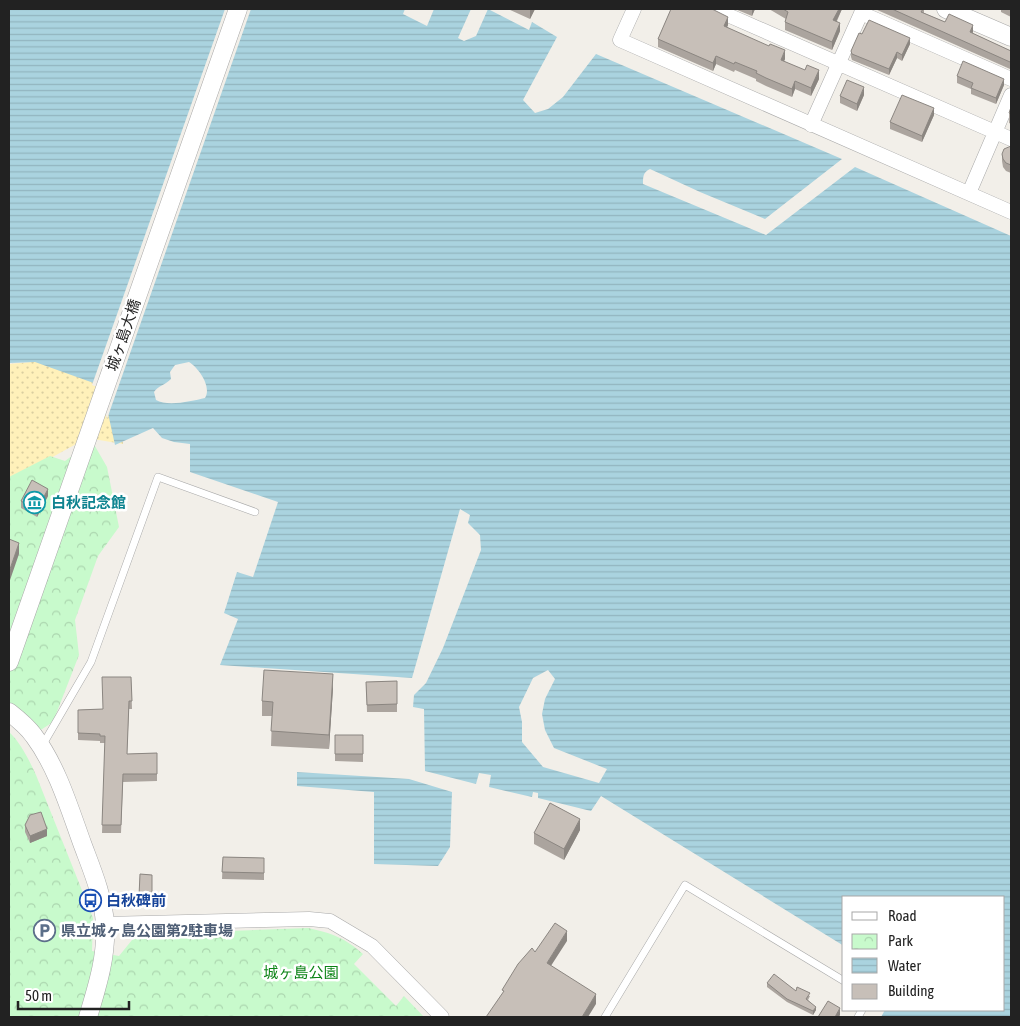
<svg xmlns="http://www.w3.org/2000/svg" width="1020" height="1026" viewBox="0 0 1020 1026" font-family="'Asap Condensed','Noto Sans JP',sans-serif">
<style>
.sand{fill:url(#sand-dots)}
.park{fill:url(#park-crowns)}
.water{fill:url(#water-rules);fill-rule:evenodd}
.pier{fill:#f2efe9}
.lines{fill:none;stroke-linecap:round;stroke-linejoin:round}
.service-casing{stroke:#a9a9a9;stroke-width:8}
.minor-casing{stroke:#a9a9a9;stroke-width:15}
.tertiary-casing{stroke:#a9a9a9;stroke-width:19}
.service{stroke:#fff;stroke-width:7}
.minor{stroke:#fff;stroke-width:14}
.tertiary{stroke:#fff;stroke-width:18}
.wall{fill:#aba49e}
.shaded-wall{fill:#8b8681}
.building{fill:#c7bfb8;stroke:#8b8681}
.labels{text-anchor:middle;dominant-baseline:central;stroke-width:5;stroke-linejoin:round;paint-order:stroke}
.street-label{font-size:15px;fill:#222;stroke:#fff}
.culture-label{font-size:15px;font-weight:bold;fill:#0d838f;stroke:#fff;text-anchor:start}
.transit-label{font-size:15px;font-weight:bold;fill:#164399;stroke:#fff;text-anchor:start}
.service-label{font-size:15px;font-weight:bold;fill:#4e5e75;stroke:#fff;text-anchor:start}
.park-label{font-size:15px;fill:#0c8416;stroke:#fff}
</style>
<defs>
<pattern id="sand-dots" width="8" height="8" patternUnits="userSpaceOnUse" patternTransform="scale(1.25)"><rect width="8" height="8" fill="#fff1ba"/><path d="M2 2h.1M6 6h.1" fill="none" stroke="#dacea0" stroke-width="1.8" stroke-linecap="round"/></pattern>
<pattern id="park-crowns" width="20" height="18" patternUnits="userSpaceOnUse" patternTransform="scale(1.25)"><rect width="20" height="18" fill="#c8facc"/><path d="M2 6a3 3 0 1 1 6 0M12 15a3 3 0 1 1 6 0" fill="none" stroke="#acd6af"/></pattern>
<pattern id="water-rules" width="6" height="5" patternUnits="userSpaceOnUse" patternTransform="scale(1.25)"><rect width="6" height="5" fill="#aad3df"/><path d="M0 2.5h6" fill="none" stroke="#92b5bf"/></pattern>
</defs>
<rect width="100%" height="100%" fill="#f2efe9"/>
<path class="sand" d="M43,361L96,372L120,402L123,444L87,438L9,481V364Z"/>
<path class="park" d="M92,441L107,467L119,527L98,556L75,620L79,655L53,722L33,735L9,712V477L50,456L65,461Z
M9,732C21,743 29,760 36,775L93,918L92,951L119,956L132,940L147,934L308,928C332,933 345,938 363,954L354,964L396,1006L404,996L424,1017H9Z"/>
<path class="water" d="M9,9H405L403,14L427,26L434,9H471L458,38L464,41L476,36L488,9L529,30L532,22L557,37L523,100L535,113L548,109L563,97L596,54L842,159L765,219L700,192L650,169C643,172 643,177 643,184L766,235L855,167L1011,236V1017H881L885,1010H1004V897H844V946L601,796L591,811L538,798V793L533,792L532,797L489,787L491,775L479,773L476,784L425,771L424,709L413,707L414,695L426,683L443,648L481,550L480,535L468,523L470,515L460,509L412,678L220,665L238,619L224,613L237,572L253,577L278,502L190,472V444L174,442L162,438L153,428L115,445L102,386L35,362L9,363ZM189,362C199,368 212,387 205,398C192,401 168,407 156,400L154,392C158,386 165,385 171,379L170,372L175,365Z
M297,772L409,779L452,792L450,847L438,866L374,864V792L297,786Z"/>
<path class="pier" d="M225,9H251L107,419L100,388L92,385Z
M548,670L555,679L545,699L542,714L545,730L554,748L607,769L599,783L543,767L522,742V722L519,707L533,678Z"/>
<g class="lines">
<defs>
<path id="service" d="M42,746L91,662L158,477L255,512
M605,1017L685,885L844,981
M858,1017L862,1010"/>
<path id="minor" d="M634,9L620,40L1011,212
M714,9L1011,139
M861,13L1011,79
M811,125L863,9
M969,193L1011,95
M105,924L309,919L330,921L372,946L442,1017"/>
<path id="tertiary" d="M946,9L1011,37
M9,662L238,9
M9,712C18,719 27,726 34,736C57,767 69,807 82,843C92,870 103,895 105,924C107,956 97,987 88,1017"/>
</defs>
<use href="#service" class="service-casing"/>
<use href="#minor" class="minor-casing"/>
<use href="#tertiary" class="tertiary-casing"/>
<use href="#service" class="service"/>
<use href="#minor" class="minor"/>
<use href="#tertiary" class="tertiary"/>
</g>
<path class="wall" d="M508,9H535L530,19Z
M668,9H712L728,25L727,27L785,59L784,61L819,79L811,96L795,89L792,97L766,86L756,81V79L735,70L734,72L716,64L713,71L658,47V39L671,10Z
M735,9H755L752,16Z
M769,9H842L837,21L840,31L832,50L785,30V22L786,19Z
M875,9H924V13L945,22L973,32L972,33L1011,51V66L1010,69Z
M1001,9H1011V17L1001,12Z
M862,34L910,44L902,61L897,58L889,75L852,60L851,57V51Z
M957,76L1004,85L996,104L971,94V89L957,83Z
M864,95L857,111L840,103V96Z
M1011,107V124L1009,123V113Z
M934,115L922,142L890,129V122Z
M1011,146V173L1006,171L1003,167L1002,161V154Z
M48,496L37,517L21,508V501Z
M131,677L132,709H129L127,754L157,753V781L123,782L121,833H102L105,743H100V741L78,740V710L103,709Z
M397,681V712H367L366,682Z
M333,688L329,749L271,746L272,716H262V701Z
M335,735H363V762L335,761Z
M25,825L47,836L30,843L25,832Z
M580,830L564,860L534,844V833Z
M223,857L264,858V880L222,879Z
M140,874L152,875V903H139Z
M767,983L796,991L810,996L808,1000L816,1010L813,1015L787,1002L767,987Z"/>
<path class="shaded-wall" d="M530,9H535L530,19Z
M752,9H755L752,16Z
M839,9H842L833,28V20Z
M728,17V25L724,34V26Z
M840,23V31L832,50V42Z
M973,25V32L970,39V32Z
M910,38V44L902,61V55Z
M785,50V59L781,68V60Z
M897,52V58L889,75V69Z
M716,56V64L713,71V63Z
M819,70V79L811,96V88Z
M1004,79V85L996,104V98Z
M795,81V89L792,97V89Z
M864,87V95L857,111V104Z
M934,108V115L922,142V136Z
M48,489V496L37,517V510Z
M19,543V554L9,583V572Z
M333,674V688L329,749V735Z
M580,819V830L564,860V849Z
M47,829V836L30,843V836Z
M567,931V941L547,972V963Z
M596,994V1004L588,1017H582Z
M816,1007V1010L813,1015V1011Z
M840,1008V1015L839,1017H835Z"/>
<path class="building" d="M671,9H712L728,17L724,26L769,46L770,44L785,50L781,60L805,70L807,65L819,70L811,88L795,81L792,89L766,78L756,73L757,71L735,62L734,64L716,56L713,63L658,39Z
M783,9H839L833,20L840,23L832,42L785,22L788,12Z
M892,9H923L921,12L945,22L949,14L973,25L970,32L1011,51V59L1010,62Z
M869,20L910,38L902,55L897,52L889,69L852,54L851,51L859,33L862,34Z
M963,61L1004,79L996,98L971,88L973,83L957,76Z
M847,80L864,87L857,104L840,96Z
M902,95L934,108L922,136L890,122Z
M1011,107V114L1009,113Z
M1011,146V165L1006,163L1003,159L1002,154L1004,149Z
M32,480L48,489L37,510L21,501Z
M9,539L19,543L9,572Z
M264,670L333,674L329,735L271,731L273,702L262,701Z
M102,677H131L132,701H129L127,754L157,753V774H123L121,825H102L105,736H100V734L78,733V710L103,709Z
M397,681V704L367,705L366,682Z
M335,735H363V754H335Z
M550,803L580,819L564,849L534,833Z
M41,812L47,829L30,836L25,825L30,815Z
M223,857L264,858V873L222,872Z
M140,874L152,875V896H139Z
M555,923L567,931L547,963L596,994L582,1017H486L504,991L502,990L518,964L532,948L535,952Z
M774,974L796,991L797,987L810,993L806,999L816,1007L813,1011L787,999L767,983Z
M828,1001L840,1008L835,1017H818Z"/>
<defs>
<symbol id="museum-ring" viewBox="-11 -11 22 22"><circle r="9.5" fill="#fff" stroke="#0f9aa8" stroke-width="1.5"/><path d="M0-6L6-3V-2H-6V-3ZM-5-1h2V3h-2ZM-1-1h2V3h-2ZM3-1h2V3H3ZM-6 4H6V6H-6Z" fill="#0f9aa8"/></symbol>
<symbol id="bus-ring" viewBox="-11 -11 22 22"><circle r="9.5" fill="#fff" stroke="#1a4fb4" stroke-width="1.5"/><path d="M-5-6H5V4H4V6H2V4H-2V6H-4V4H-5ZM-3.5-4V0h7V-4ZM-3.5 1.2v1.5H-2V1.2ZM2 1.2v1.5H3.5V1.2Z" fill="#1a4fb4"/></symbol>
<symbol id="parking-ring" viewBox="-11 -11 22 22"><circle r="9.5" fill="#fff" stroke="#5c6f8a" stroke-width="1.5"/><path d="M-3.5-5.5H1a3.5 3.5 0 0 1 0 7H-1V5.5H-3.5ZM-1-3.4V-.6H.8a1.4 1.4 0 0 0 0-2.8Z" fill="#5c6f8a"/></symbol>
</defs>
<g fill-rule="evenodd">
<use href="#museum-ring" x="22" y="490" width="25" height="25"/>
<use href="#bus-ring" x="78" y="888" width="25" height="25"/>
<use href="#parking-ring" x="32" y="918" width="25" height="25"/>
</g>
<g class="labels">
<g class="street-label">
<text transform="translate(123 335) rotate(-71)">城ヶ島大橋</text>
</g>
<g class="culture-label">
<text x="51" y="502">白秋記念館</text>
</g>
<g class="transit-label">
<text x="106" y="900">白秋碑前</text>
</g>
<g class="service-label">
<text x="61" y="930">県立城ヶ島公園第2駐車場</text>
</g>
<g class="park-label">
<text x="301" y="972">城ヶ島公園</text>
</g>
</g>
<rect width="1020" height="1026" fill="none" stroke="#222222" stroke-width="20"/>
<rect x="842" y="896" width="162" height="115" fill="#ffffff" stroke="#a7a7a7"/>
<rect x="852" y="912" width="25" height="8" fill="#ffffff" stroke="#a7a7a7"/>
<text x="888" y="921" font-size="15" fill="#222222">Road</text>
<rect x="852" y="934" width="25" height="15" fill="url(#park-crowns)" stroke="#a7a7a7"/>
<text x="888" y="946" font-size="15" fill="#222222">Park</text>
<rect x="852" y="958" width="25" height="15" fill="url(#water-rules)" stroke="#a7a7a7"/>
<text x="888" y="971" font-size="15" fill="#222222">Water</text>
<rect x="852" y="984" width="25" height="15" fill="#c7bfb8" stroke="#a7a7a7"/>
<text x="888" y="996" font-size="15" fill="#222222">Building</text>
<path d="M18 1001v8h111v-8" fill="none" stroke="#222222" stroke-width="2.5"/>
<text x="25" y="1001" font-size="15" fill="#222222" stroke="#ffffff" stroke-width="4" paint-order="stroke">50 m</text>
</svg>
